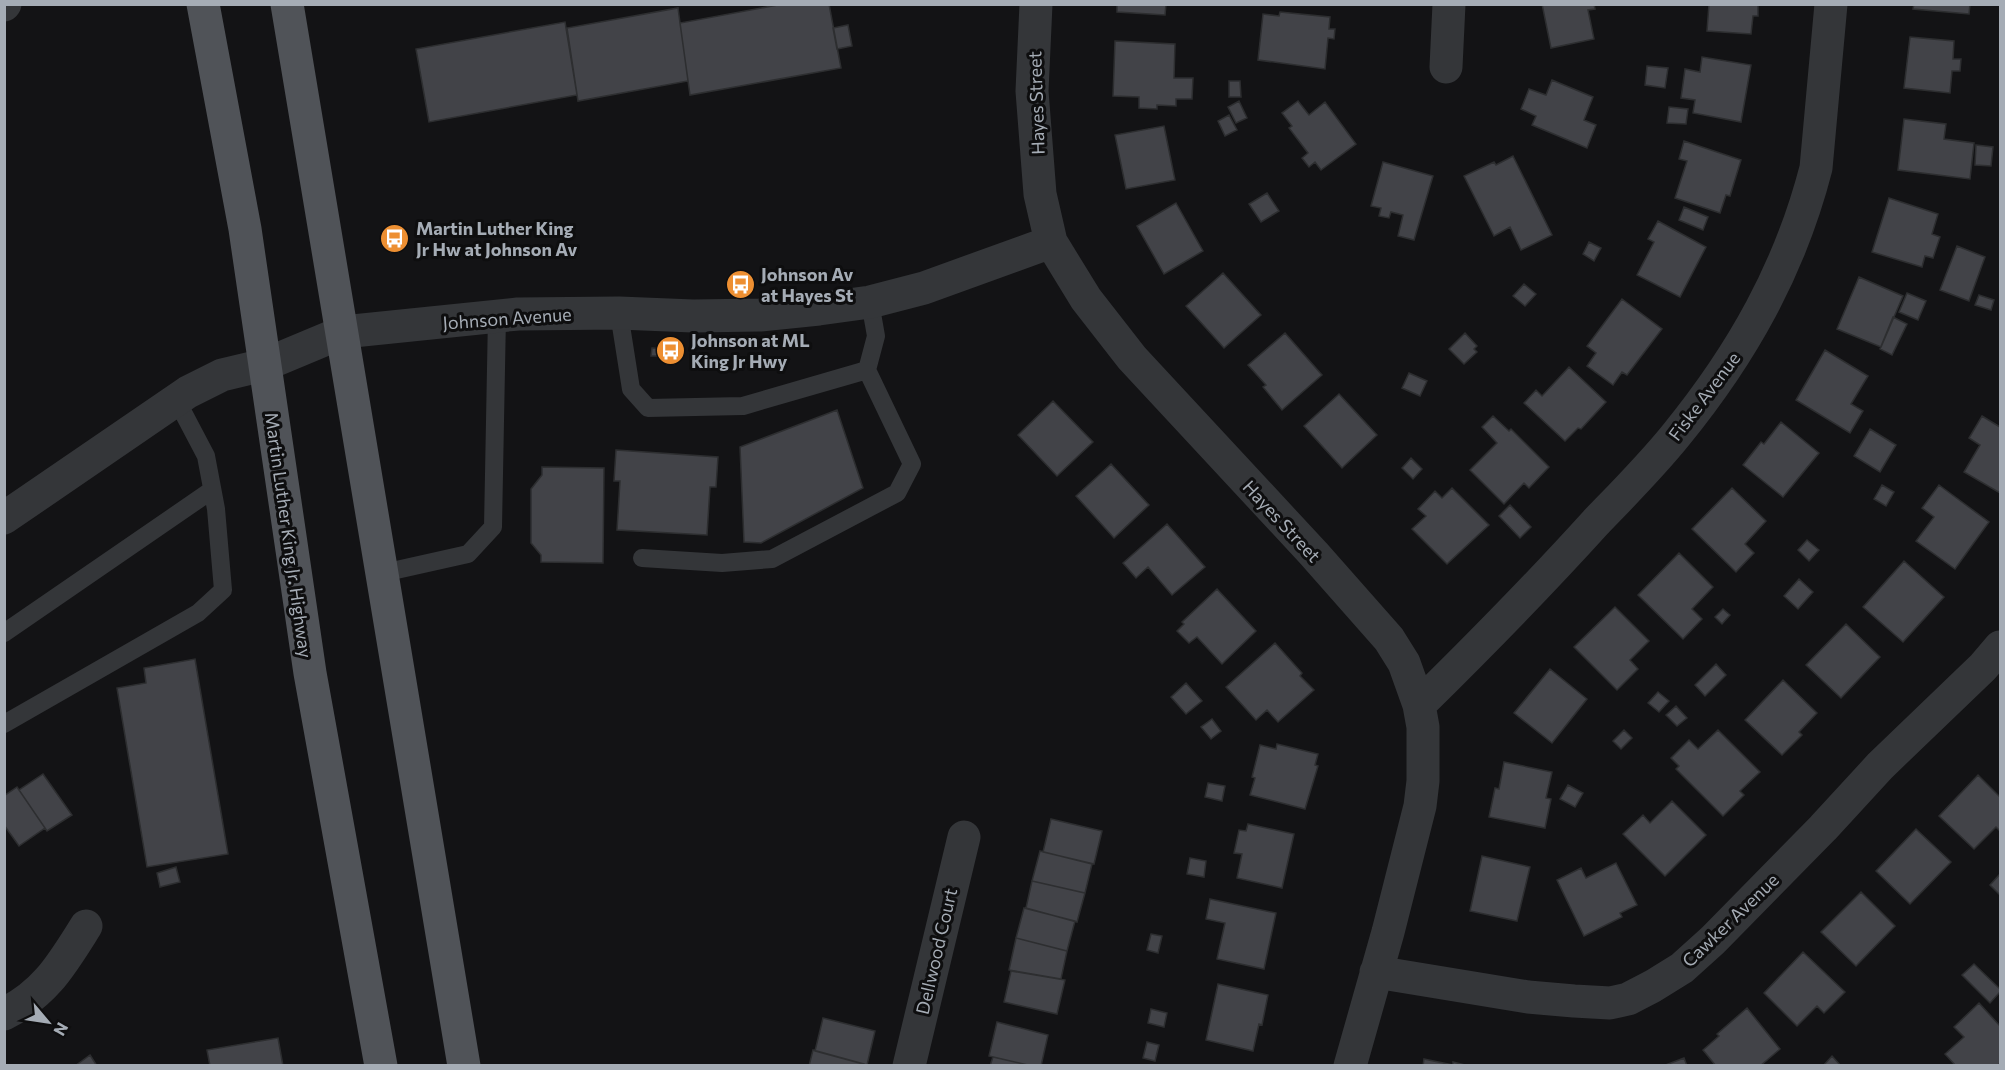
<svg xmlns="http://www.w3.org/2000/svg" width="2005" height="1070" viewBox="0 0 2005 1070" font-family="Commissioner,sans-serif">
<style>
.building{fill:#424348;stroke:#2d2e30;stroke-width:1.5}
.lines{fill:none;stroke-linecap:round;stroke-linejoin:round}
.lane{stroke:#343639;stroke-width:18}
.street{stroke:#343639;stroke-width:33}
.primary{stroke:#505358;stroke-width:33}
.labels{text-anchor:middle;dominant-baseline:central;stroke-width:6;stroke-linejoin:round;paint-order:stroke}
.street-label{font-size:18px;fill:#a5acb5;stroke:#0e0e0f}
.poi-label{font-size:18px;font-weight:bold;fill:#a5acb5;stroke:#0e0e0f;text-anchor:start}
</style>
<rect width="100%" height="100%" fill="#131315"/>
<path class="building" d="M783,4H829L841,68L690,95L680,23Z
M1117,4H1166L1165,15L1117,12Z
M1542,4H1594L1595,9L1588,10L1594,39L1551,48Z
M1709,4H1758V16H1753L1751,34L1707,31Z
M1914,4H1970L1969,14L1913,9Z
M678,8L688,81L578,101L567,28Z
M1280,12L1330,17L1329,29H1335L1334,39L1328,38L1325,69L1258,60L1263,14L1279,16Z
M565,22L577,95L429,122L416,49Z
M848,25L852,46L837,49L833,28Z
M1910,37L1954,41L1953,59H1961L1960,71H1952L1950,93L1904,88Z
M1115,41L1175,44L1174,78H1193L1192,99H1176V106L1157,105V109L1139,108V97L1113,96Z
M1702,57L1751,65L1741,122L1693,113L1695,100L1681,98L1685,69L1700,72Z
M1647,66L1668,68L1665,88L1645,85Z
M1552,80L1593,97L1584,120L1596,125L1587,148L1532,125L1536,116L1521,109L1529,89L1546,95Z
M1229,81H1240L1241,97H1229Z
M1239,101L1247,118L1236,123L1228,107Z
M1298,101L1309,115L1325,102L1356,144L1321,170L1315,162L1309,167L1302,158L1308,153L1289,128L1292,126L1282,113Z
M1669,107L1688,109L1686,124L1667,123Z
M1229,115L1237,130L1225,136L1218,121Z
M1904,119L1946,124L1944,139L1974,143L1970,179L1898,170Z
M1164,126L1175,180L1126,189L1115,135Z
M1684,141L1741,160L1730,196L1726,195L1720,213L1675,198L1687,161L1679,159Z
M1976,145L1993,147L1991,166L1975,165Z
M1513,156L1552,235L1521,250L1510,227L1494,236L1464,176L1494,162L1496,165Z
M1383,162L1433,176L1414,240L1398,236L1403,215L1391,212L1389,218L1379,216L1381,208L1371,206Z
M1267,193L1279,211L1261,222L1249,204Z
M1889,198L1938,214L1932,234L1940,237L1933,258L1925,256L1922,267L1872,252Z
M1176,203L1203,251L1164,274L1137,226Z
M1684,207L1708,217L1703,230L1679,220Z
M1658,221L1706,247L1680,297L1637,275L1654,242L1648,239Z
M1589,242L1601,248L1594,261L1583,254Z
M1957,246L1985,257L1969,301L1940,290Z
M1223,273L1261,315L1224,348L1186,306Z
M1859,277L1903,296L1881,347L1837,329Z
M1524,284L1536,294L1525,306L1513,296Z
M1907,293L1926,301L1918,320L1899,312Z
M1979,295L1994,300L1991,310L1975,305Z
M1622,299L1662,329L1627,375L1622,372L1613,385L1587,366L1596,353L1587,346Z
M1893,317L1907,324L1892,355L1880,349Z
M1285,333L1322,375L1282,410L1263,387L1266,385L1248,365Z
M1465,333L1477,346L1474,349L1477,352L1464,364L1449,349Z
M652,348L666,349V356H651Z
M1825,350L1868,376L1851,404L1863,411L1850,433L1796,400Z
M1569,367L1606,402L1581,429L1578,428L1565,441L1524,403L1536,390L1542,396Z
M1409,373L1427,381L1420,396L1402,388Z
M1339,394L1377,435L1342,468L1304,426Z
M1053,401L1093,442L1057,476L1018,435Z
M837,410L863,488L761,543L744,542L740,447Z
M1493,416L1509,431L1511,429L1549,467L1529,488L1524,483L1504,504L1470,470L1497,443L1482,427Z
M1982,416L2000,427V493L1964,472L1980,445L1969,438Z
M1781,422L1819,453L1783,497L1743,465L1761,442L1764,444Z
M1870,429L1896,445L1880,472L1854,456Z
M616,450L718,457L716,487H710L707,535L617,530L620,481H614Z
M1411,458L1422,469L1413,479L1402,468Z
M1111,464L1149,505L1114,538L1076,496Z
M542,467L604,468L603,563L541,562V555L531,543V489L542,475Z
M1882,485L1894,492L1886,506L1874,499Z
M1939,485L1989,522L1955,569L1916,541L1934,517L1922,508Z
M1452,488L1489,525L1447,564L1412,529L1426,516L1418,509L1435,491L1442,498Z
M1732,488L1766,521L1745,544L1754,553L1736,572L1692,529Z
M1510,505L1531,527L1520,538L1499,516Z
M1167,524L1205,567L1172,595L1148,567L1136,578L1123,563Z
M1807,540L1819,550L1809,561L1798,550Z
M1679,553L1713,587L1692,609L1702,619L1683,639L1638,595Z
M1904,561L1944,597L1903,642L1863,607Z
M1799,579L1813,592L1798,609L1784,596Z
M1217,589L1256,631L1222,664L1197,637L1189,643L1177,631L1184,624L1182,622Z
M1615,607L1649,641L1630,660L1638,669L1617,690L1574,647Z
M1723,609L1730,615L1722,624L1715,617Z
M1846,624L1880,657L1841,698L1806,665Z
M1275,643L1302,673L1300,676L1314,690L1278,722L1267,710L1256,720L1226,687Z
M195,659L228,854L147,867L117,688L146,683L144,668Z
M1716,664L1726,675L1705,696L1695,685Z
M1550,669L1587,699L1552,743L1514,713Z
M1783,680L1817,713L1799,732L1802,735L1782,755L1745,720Z
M1186,683L1202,701L1186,714L1171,697Z
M1658,692L1669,701L1659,712L1648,703Z
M1676,706L1687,718L1677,726L1666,715Z
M1212,719L1221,731L1211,739L1201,727Z
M1624,730L1632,738L1621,749L1613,741Z
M1718,730L1760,772L1740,791L1744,795L1723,816L1676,769L1679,766L1671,758L1689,740L1698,749Z
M1277,744L1318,754L1315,765L1318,766L1305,809L1250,795L1255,778L1252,777L1260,745L1276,749Z
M1504,762L1552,772L1546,798L1551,799L1545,828L1489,817L1495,788L1499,789Z
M43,774L72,815L47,831L19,790Z
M1978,775L2000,797V831L1996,827L1974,849L1939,816Z
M1208,783L1225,786L1222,801L1205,797Z
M1568,785L1583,793L1575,807L1560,799Z
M17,787L45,828L19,846L4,825V796Z
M1672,801L1706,835L1665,876L1623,834L1643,815L1650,823Z
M1051,819L1102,831L1094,864L1043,852Z
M1248,824L1294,834L1282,888L1237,878L1242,854L1234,853L1239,830L1246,831Z
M1916,829L1951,862L1910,904L1876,871Z
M1040,851L1092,864L1085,893L1032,881Z
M1482,856L1530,867L1517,921L1470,911Z
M1190,858L1206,861L1204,877L1187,874Z
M1616,863L1637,905L1620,913L1622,917L1584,936L1557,880L1581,868L1586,878Z
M176,867L180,882L160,887L157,873Z
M2000,874V895L1990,885Z
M1032,881L1085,893L1077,922L1026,908Z
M1861,892L1895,926L1856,966L1821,932Z
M1210,899L1276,913L1264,969L1217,959L1225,923L1206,919Z
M1024,908L1075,921L1067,951L1016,938Z
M1151,934L1162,936L1158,953L1147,950Z
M1016,938L1067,951L1061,979L1009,970Z
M1803,952L1845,992L1824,1013L1817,1006L1797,1026L1764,993Z
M1974,964L2000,989V992L1990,1003L1962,975Z
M1011,971L1065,980L1057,1014L1004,1002Z
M1218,984L1268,995L1262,1025L1259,1024L1253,1051L1206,1040Z
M1979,1003L2000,1026V1063L1998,1066H1956L1945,1054L1964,1037L1954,1027Z
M1747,1008L1780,1049L1760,1066H1716L1703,1050L1719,1036L1717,1034Z
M1151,1009L1167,1013L1164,1027L1148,1023Z
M823,1018L875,1031L867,1065L815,1051Z
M997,1022L1048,1035L1041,1066H1032L989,1056Z
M278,1038L283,1066H210L207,1050Z
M1147,1042L1159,1045L1155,1061L1143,1058Z
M813,1050L864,1064L863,1066H809Z
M90,1055L97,1066H75Z
M1832,1056L1841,1066H1823Z
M993,1057L1032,1066H990Z
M1684,1058L1687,1066H1663Z
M1424,1059L1453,1065V1062L1469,1066H1423Z"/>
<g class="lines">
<path class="lane" d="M619,313L631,389L648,408L743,406L867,370L876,336L870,302
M642,558L722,563L772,559L897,493L912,464L867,370
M383,573L468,554L493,527L497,316
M4,633L212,490
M4,724L198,613L223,590L216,509L206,456L176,399"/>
<path class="street" d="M1036,4L1032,91L1040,194L1051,242L1086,299L1132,358L1314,554L1389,639L1404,663L1419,705L1423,727V781L1420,806L1388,932L1350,1066
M4,5L5,4
M1446,67L1449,4
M4,518L188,392L222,375L264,365L343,332L518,314L619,313L693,316L760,315L819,309L870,302L924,288L1051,242
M1419,705C1480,645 1539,585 1596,522C1623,494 1651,466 1676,435C1742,354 1790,269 1816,168L1831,4
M1376,972L1528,997L1574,1001L1610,1003L1628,999L1653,986L1682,968L1713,940L1823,828L1880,766L1983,667L2000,647
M4,1014C46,993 62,964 86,926
M909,1066L964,837"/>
<path class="primary" d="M203,4L245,229L310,673L381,1066
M287,4L464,1066"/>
</g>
<defs>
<symbol id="bus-disc" viewBox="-11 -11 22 22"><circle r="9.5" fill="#ed8f32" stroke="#0e0e0f"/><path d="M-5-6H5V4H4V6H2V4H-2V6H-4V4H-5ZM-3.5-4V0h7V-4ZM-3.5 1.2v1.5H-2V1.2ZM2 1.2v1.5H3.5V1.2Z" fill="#fff"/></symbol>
</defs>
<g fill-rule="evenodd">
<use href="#bus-disc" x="378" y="222" width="33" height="33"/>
<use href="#bus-disc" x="724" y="268" width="33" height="33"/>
<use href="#bus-disc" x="654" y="334" width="33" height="33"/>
</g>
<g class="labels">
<g class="street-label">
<text transform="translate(1036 103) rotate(-92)">Hayes Street</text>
<text transform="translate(507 318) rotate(-4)">Johnson Avenue</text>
<text transform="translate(1704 396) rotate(-53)">Fiske Avenue</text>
<text transform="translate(1282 521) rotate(47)">Hayes Street</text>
<text transform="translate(289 535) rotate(82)">Martin Luther King Jr. Highway</text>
<text transform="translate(1730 920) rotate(-44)">Cawker Avenue</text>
<text transform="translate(936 951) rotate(-77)">Dellwood Court</text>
</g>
<g class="poi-label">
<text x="416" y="228">Martin Luther King<tspan x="416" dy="21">Jr Hw at Johnson Av</tspan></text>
<text x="761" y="274">Johnson Av<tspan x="761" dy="21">at Hayes St</tspan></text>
<text x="691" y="340">Johnson at ML<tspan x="691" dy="21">King Jr Hwy</tspan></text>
</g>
</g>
<rect width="2005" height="1070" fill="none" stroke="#a5acb5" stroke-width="12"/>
<g transform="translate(48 1022) rotate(119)" stroke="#0e0e0f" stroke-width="4.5" paint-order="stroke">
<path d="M0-4.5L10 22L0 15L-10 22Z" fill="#a5acb5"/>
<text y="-9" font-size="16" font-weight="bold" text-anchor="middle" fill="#a5acb5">N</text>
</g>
</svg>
